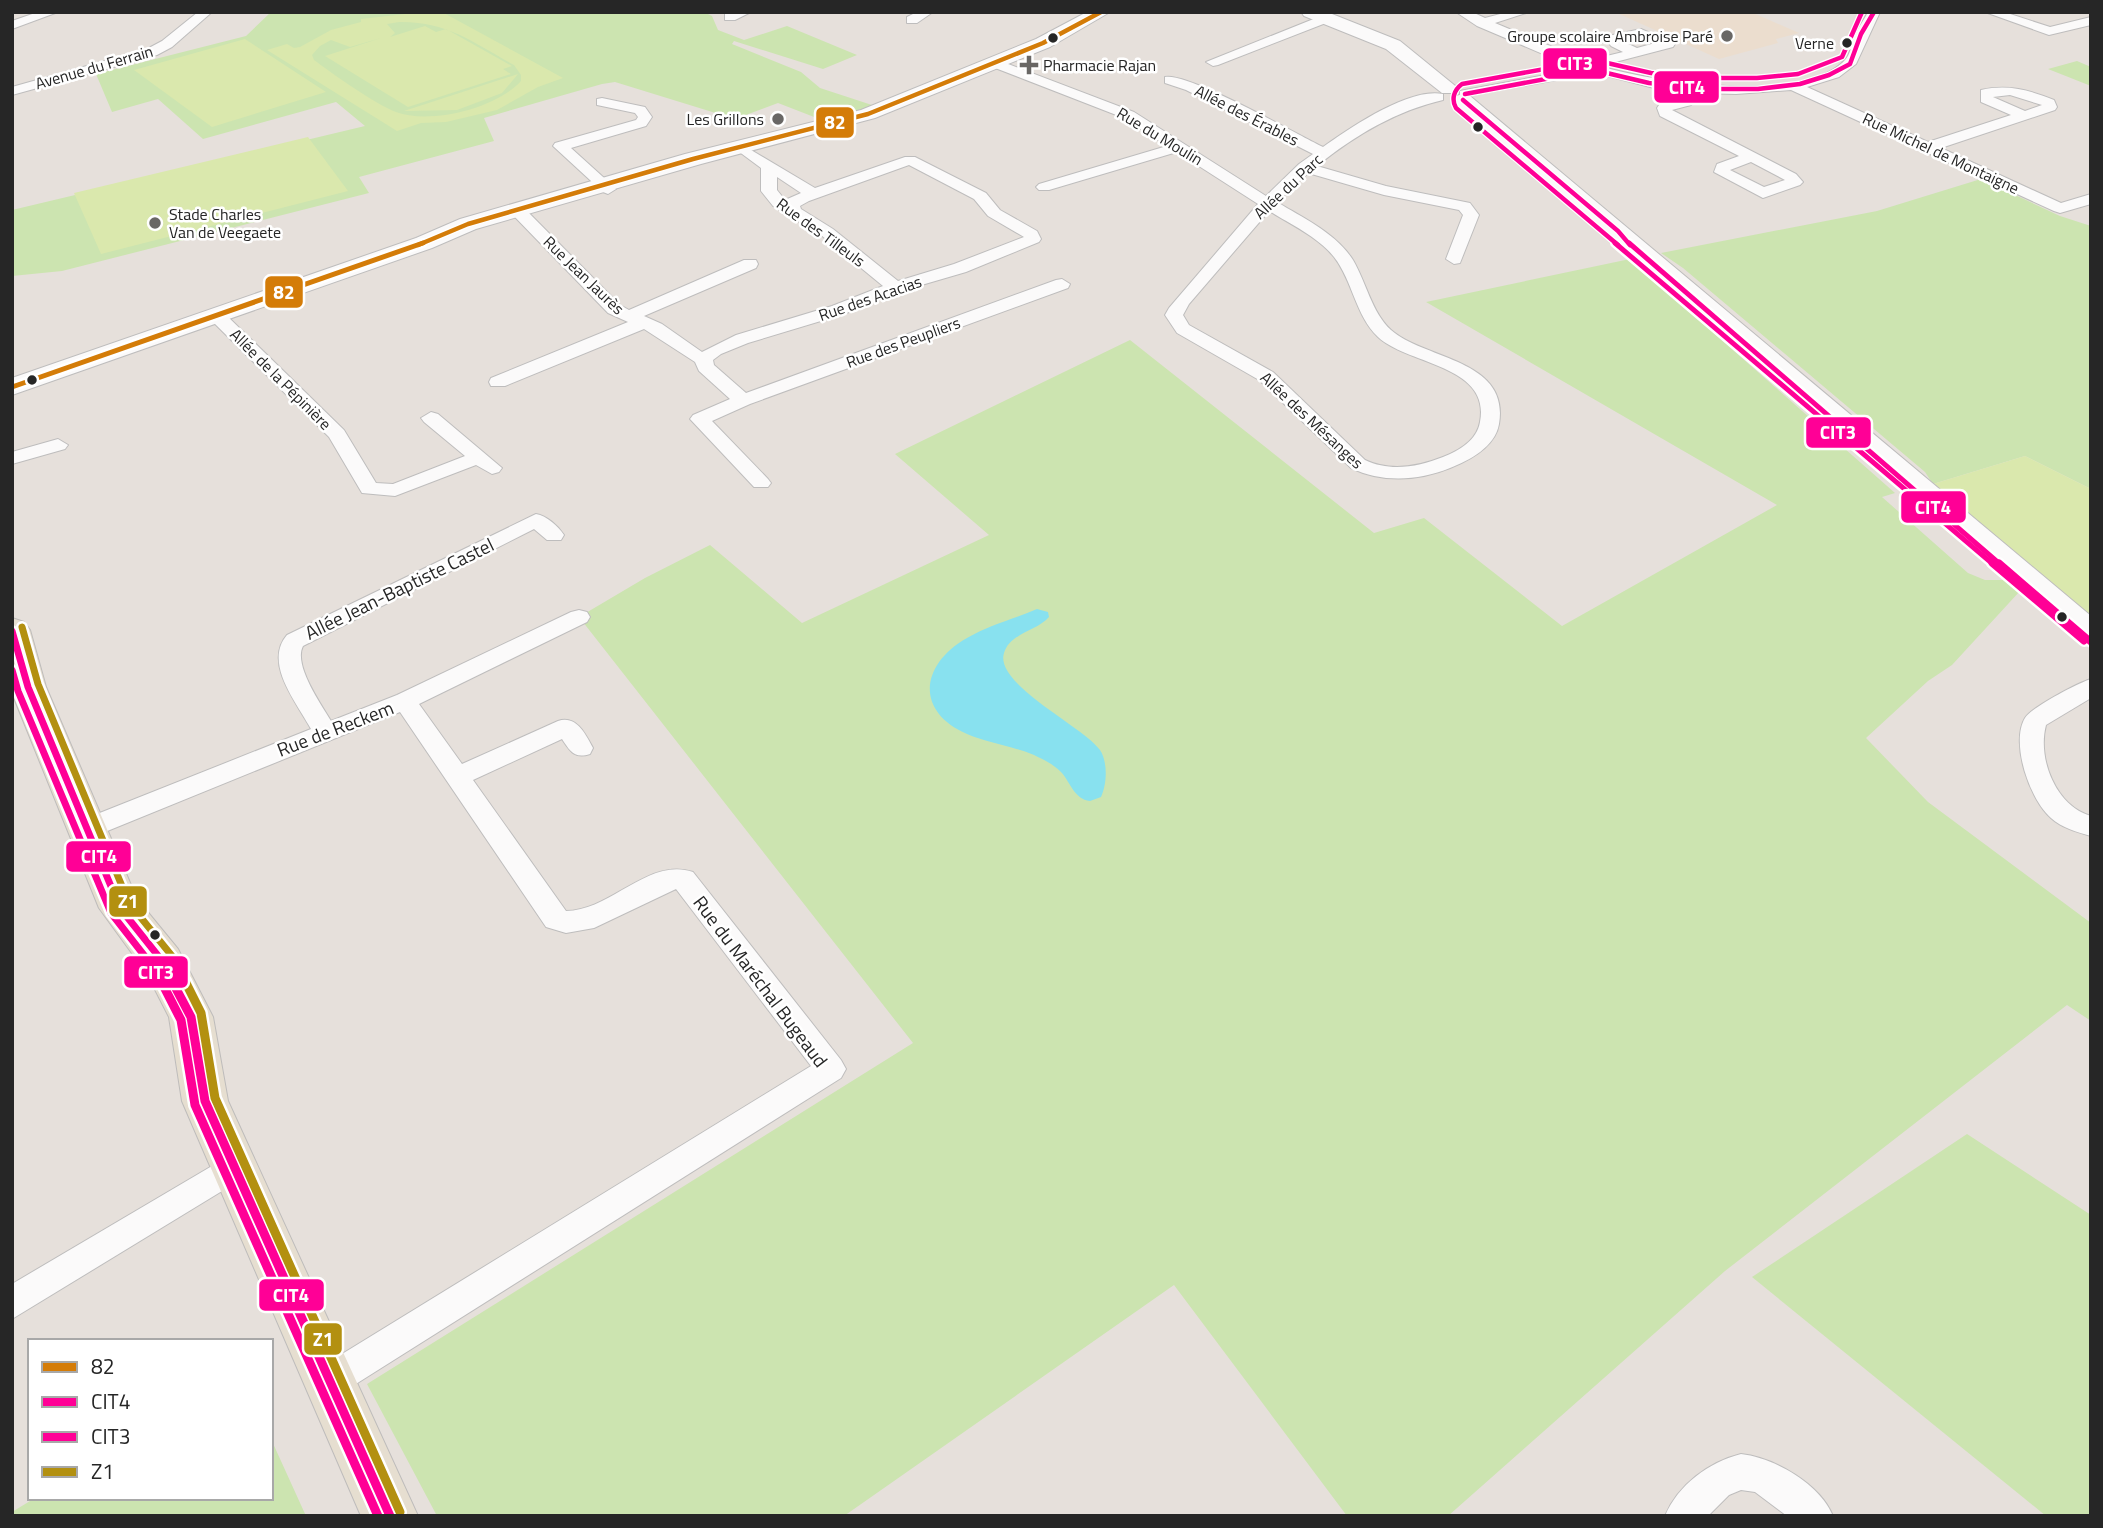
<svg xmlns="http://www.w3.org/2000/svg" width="2103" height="1528" viewBox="0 0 2103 1528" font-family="'Titillium Web',sans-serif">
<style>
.education{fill:#ebddce}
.green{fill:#cce4b0}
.pitch{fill:#dae8ad;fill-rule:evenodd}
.water{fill:#88e1ef}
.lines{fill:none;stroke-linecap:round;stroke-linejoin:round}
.street-casing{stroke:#bebdbd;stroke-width:2}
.secondary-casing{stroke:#bebdbd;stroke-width:2}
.primary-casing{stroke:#bebcbb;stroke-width:2}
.street{fill:#fbfafa;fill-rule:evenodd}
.secondary{fill:#fbfafa;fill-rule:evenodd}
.primary{fill:#e6ded0;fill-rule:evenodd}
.bus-1-far1-casing{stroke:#fff;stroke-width:7}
.bus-1-casing{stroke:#fff;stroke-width:10}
.bus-2-far3-casing{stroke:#fff;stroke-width:7}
.bus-2-far2-casing{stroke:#fff;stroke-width:10}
.bus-2-far1-casing{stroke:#fff;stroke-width:12}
.bus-2-casing{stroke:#fff;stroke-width:14}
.bus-3-far3-casing{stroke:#fff;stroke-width:7}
.bus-3-far2-casing{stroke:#fff;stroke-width:10}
.bus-3-far1-casing{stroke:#fff;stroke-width:12}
.bus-3-casing{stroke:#fff;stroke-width:14}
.bus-4-far1-casing{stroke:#fff;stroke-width:12}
.bus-4-casing{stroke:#fff;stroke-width:14}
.bus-1-far1{stroke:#d47c08;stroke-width:4.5}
.bus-1{stroke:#d47c08;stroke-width:5}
.bus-2-far3{stroke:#ff0096;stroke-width:4.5}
.bus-2-far2{stroke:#ff0096;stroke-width:5}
.bus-2-far1{stroke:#ff0096;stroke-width:7}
.bus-2{stroke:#ff0096;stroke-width:9}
.bus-3-far3{stroke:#ff0096;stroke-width:4.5}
.bus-3-far2{stroke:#ff0096;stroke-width:5}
.bus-3-far1{stroke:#ff0096;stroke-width:7}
.bus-3{stroke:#ff0096;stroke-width:9}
.bus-4-far1{stroke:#b39010;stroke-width:7}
.bus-4{stroke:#b39010;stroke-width:9}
.poi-dot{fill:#696765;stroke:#fff;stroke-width:2.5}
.bus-dot{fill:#262626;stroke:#fff;stroke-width:2.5}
.labels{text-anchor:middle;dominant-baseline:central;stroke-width:5;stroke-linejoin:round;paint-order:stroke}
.far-poi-label{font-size:16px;fill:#262626;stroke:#fff;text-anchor:end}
.far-bus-label{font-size:16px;fill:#262626;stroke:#fff;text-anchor:end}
.far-street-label{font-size:16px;fill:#262626;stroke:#fff}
.street-label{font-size:19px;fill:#262626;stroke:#fff}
.line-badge{stroke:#fff;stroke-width:2.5}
.badge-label{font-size:19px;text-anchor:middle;font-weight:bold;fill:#fff}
</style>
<rect width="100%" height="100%" fill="#e6e0db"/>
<path class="education" d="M1615,12H1751L1799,33L1776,39L1778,43L1719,59Z"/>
<path class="green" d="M271,12H704L712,16L718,30L744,40L787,26L857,55L823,69L734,41L732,44L801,72L820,88L875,106L827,122L778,103L735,119L615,82L602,84L484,118L494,141L359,177L369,193L62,271L12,276V210L365,126L336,102L203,139L158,99L112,112L96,74L246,36Z
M2077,61L2091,67V86L2048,69Z
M1981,179L2060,216L2091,226V489L2025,456L1933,484L1925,472L1683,268L1661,253L1877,211Z
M1630,259L1895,493L1882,497L1968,573L1985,580H2004L2020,591L1952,665L1928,681L1866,738L1928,802L2091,923V1021L2067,1005L1725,1271L1448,1516H1347L1174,1285L844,1516H437L367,1384L913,1043L579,617L645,578L710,545L802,623L989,535L895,454L1130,340L1374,533L1424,518L1562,626L1777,505L1426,302Z
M1967,1134L2091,1215V1516H2046L1752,1277Z
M271,1439L306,1516H12V1512L35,1498H271Z"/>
<path class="pitch" d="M423,12H442L563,78L538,87L497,110L446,122L421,123L397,131L267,50L287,44L294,48L300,47L331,30L361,22V19ZM399,22C447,21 474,43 514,65L521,75V81C497,108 430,125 396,112C375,104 333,74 314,60L312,55L320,46L331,40L350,47L381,38L325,56L408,107L511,74L503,69L512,66L446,29L436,32L425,26L390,37L395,33L387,24Z
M245,39L326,92L212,127L134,70Z
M518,74L502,93L457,110L404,111Z
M308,137L348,191L101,254L74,193Z
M2025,456L2091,489V616L1933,484Z"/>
<path class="water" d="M1037,609L1048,612L1049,617C1037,631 1010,633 1004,653C994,684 1084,727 1100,750C1108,762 1107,784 1101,797L1090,801C1074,799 1071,783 1061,772C1053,764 1044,760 1034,755C1012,746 988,743 967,734C914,711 921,664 967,638C989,625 1014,619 1037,609Z"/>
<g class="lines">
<defs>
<path id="street" d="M38,12H58L12,29V21Z
M198,12H212L172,47L157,55L12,95V87L147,49L162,41Z
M732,12H751L735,20H725V14Z
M917,12H933L917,23H907V17Z
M1456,12H1472L1485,18L1508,12H1529L1495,23L1586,61L1623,52L1611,46L1606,39L1608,36L1641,29L1675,44L1673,47L1600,66C1652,82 1804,105 1845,60C1850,55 1851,47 1853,41C1856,30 1863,22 1868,12H1880L1856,64L1839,77L1807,87L1928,142L2011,115L1981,102V90C2008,84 2029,90 2054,100L2057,107L2055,110L1941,148L2061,203L2091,194V204L2060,213L2054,211L1791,90L1736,94L1696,93V99L1691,105L1672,110L1796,174L1803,182L1800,185L1763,198L1714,172L1717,164L1739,156L1660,116L1657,108L1659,105L1681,99L1682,91L1654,88L1596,73L1460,97V91L1465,90L1578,69L1477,26ZM1640,37L1655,43L1637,48L1622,41ZM2010,95L2042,105L2025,111L1993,97ZM1751,162L1785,180L1764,187L1730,170Z
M1985,12H2004L2050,27L2091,17V25L2049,35Z
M1326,14L1331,15V21L1218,65L1213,66L1206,62Z
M995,59L1134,112L1266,196L1299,164L1313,154L1186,90L1165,83V77C1188,72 1296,134 1323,147C1350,128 1409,87 1443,94V100C1396,111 1355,135 1317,166L1386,186L1470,203L1479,215L1460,263L1454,264L1446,259L1463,215L1459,210L1384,195L1308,173L1277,202C1303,218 1336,233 1353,260C1366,282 1372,313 1391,330C1425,360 1510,359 1499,424C1495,447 1470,460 1450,468C1418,481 1382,483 1351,468L1259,380L1177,333L1165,315L1169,308L1258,204L1177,152L1049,190H1039L1036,187L1039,184L1167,146L1124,118L990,66V60ZM1269,211C1290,224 1318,237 1334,257C1353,281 1355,315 1378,337C1408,365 1491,365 1480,422C1477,440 1459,451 1443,457C1418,467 1390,472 1365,460L1273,372L1189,325L1183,315L1189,304Z
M602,98L645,107L652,117L646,126L571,148L613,186L616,189L608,194L603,192L553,146L555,143L636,120L638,117L635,113L597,105V99Z
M741,144L815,188L905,157H915L986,193L1000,210L1037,231L1041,239L1039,242L966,272L901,291L844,314L748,343L721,354L713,360L714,365L746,393L1056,280L1062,279L1070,284L1068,288L750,404L712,421L768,479L771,483L768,487H754L690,419L693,415L730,399L699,371L695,362L644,329L505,386H491L489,382L491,378L628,322L608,313L511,213L509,210L511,207H523L620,305L629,310L744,260H756L758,264L756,268L644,316L662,324L702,352L736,335L832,306L883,286L821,235L773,206L761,191V168L734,148ZM909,165L974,199L988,216L1024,237L954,264L898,281L833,229L801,209L800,206L809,201ZM777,177L801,193L785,200L777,190Z
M217,311L223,312L344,430L376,483L393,484L465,456L424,422L421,418L431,412L438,414L502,468L499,472L492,474L476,465L395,496L362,493L329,437L211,320L208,316Z
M58,439L68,445L65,449L12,464V452Z
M536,514C547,516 558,526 564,535L561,540H547L534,529L303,646C293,665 321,704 331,721L397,695L571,612L579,610L587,612L590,617L587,622L419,704L462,764L558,721C576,715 585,733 593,748L590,754C574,759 570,751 562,739L473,780L566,911C611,911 648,857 693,872L841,1060L846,1069L841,1078L340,1394L328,1399L316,1394L311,1382L316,1370L811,1066L676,889L594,928L566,933L546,927L400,712L95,836L86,839L77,836L73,829L77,822L311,729C297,703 263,663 287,635Z
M2091,679V698L2046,725C2037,759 2056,806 2091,816V836C2077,832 2062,828 2051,818C2030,800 2010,743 2025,718C2032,707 2078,683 2091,679Z
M234,1153L245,1157L249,1167L245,1177L12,1319V1284Z
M1741,1454C1775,1458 1820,1484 1833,1516H1787L1755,1492L1741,1490L1729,1495L1708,1516H1665C1678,1485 1709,1462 1741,1454Z"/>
<path id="secondary" d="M1087,12H1110L1050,47L875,118L701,164L476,229L432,248L12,395V378L416,238L460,219L685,154L861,110L1036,39Z
M1301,12H1327L1400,41L1459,89L1456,93H1442L1386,49L1304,16Z
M1463,94L1470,96L2091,616V644L2080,641L1456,104L1453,100L1456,96Z"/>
<path id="primary" d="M12,618L24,622L30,630L46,687L137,899L178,949L213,1017L228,1101L418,1516H361L182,1101L169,1017L147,974L99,908L12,693Z"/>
</defs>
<use href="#street" class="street-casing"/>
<use href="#secondary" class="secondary-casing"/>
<use href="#primary" class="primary-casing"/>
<use href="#street" class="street"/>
<use href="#secondary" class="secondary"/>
<use href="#primary" class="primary"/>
<defs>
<path id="bus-1-far1" d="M418,245L468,224L693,159L868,114L1043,43L1101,12"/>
<path id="bus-1" d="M12,387L423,243"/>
<path id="bus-2-far3" d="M1465,94L1594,70L1649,83L1702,89H1758L1800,84L1829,75L1850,64L1861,34L1874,12
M1463,100L1618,231L1630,245"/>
<path id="bus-2-far2" d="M1629,243L2001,565"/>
<path id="bus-2-far1" d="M1999,563L2091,642
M12,631L28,687L120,908L163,962L173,982"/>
<path id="bus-2" d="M172,981L191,1017L205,1101L390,1516"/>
<path id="bus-3-far3" d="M1618,245L1456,108C1451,99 1454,90 1462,84L1594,60L1651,73L1703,78H1757L1798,74L1842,57L1862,12"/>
<path id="bus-3-far2" d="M1615,243L1994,565"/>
<path id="bus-3-far1" d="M1992,563L2084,641
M12,670L18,691L111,913L154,968L161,982"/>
<path id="bus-3" d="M161,981L181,1020L195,1105L378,1516"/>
<path id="bus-4-far1" d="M22,627L38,684L129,903L172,956L185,982"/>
<path id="bus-4" d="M185,981L201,1013L215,1098L400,1512"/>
</defs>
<use href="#bus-1-far1" class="bus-1-far1-casing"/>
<use href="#bus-1" class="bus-1-casing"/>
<use href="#bus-2-far3" class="bus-2-far3-casing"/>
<use href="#bus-2-far2" class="bus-2-far2-casing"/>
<use href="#bus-2-far1" class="bus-2-far1-casing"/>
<use href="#bus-2" class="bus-2-casing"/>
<use href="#bus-3-far3" class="bus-3-far3-casing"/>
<use href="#bus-3-far2" class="bus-3-far2-casing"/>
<use href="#bus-3-far1" class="bus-3-far1-casing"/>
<use href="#bus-3" class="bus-3-casing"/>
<use href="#bus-4-far1" class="bus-4-far1-casing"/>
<use href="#bus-4" class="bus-4-casing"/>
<use href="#bus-1-far1" class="bus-1-far1"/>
<use href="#bus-1" class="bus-1"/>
<use href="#bus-2-far3" class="bus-2-far3"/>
<use href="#bus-2-far2" class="bus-2-far2"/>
<use href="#bus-2-far1" class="bus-2-far1"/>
<use href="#bus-2" class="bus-2"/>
<use href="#bus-3-far3" class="bus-3-far3"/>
<use href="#bus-3-far2" class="bus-3-far2"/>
<use href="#bus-3-far1" class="bus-3-far1"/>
<use href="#bus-3" class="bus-3"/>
<use href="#bus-4-far1" class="bus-4-far1"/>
<use href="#bus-4" class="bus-4"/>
</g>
<g class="poi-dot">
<circle cx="1727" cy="36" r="7"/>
<path d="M1025.5 54.5h7v7h7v7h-7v7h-7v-7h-7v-7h7z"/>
<circle cx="778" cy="119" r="7"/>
<circle cx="155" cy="223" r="7"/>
</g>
<g class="bus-dot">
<circle cx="1053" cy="38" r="6"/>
<circle cx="1847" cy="43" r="6"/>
<circle cx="1478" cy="127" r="6"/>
<circle cx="32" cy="380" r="6"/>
<circle cx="2062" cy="617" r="6"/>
<circle cx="155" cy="935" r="6"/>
</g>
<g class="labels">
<g class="far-poi-label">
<text x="1713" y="36">Groupe scolaire Ambroise Paré</text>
<text x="1043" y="65" text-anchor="start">Pharmacie Rajan</text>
<text x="764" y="119">Les Grillons</text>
<text x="169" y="214" text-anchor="start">Stade Charles<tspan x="169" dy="18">Van de Veegaete</tspan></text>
</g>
<g class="far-bus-label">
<text x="1834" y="43">Verne</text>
</g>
<g class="far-street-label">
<text transform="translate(94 67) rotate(-16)">Avenue du Ferrain</text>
<text transform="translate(1247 115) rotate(27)">Allée des Érables</text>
<text transform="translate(1160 136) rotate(31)">Rue du Moulin</text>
<text transform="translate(1941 153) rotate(25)">Rue Michel de Montaigne</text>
<text transform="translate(1288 186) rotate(-43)">Allée du Parc</text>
<text transform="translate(821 232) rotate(36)">Rue des Tilleuls</text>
<text transform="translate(584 275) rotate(44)">Rue Jean Jaurès</text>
<text transform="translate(870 298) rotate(-19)">Rue des Acacias</text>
<text transform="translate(903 342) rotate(-20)">Rue des Peupliers</text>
<text transform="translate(281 379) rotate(45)">Allée de la Pépinière</text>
<text transform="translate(1312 420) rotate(43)">Allée des Mésanges</text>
</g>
<g class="street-label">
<text transform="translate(399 588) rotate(-26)">Allée Jean-Baptiste Castel</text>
<text transform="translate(335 728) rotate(-21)">Rue de Reckem</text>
<text transform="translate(761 981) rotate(53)">Rue du Maréchal Bugeaud</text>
</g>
</g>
<g class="line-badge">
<rect x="1542" y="47" width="66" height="33" rx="7" fill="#ff0096"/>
<rect x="1653" y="70" width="67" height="34" rx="7" fill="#ff0096"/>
<rect x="815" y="106" width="40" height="33" rx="7" fill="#d47c08"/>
<rect x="264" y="275" width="40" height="34" rx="7" fill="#d47c08"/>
<rect x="1805" y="416" width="67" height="33" rx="7" fill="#ff0096"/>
<rect x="1900" y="490" width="67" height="34" rx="7" fill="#ff0096"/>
<rect x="65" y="840" width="67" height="33" rx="7" fill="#ff0096"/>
<rect x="108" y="885" width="40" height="33" rx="7" fill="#b39010"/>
<rect x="123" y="955" width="66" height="34" rx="7" fill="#ff0096"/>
<rect x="258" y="1278" width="67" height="34" rx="7" fill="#ff0096"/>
<rect x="303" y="1322" width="40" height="34" rx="7" fill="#b39010"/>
</g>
<g class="badge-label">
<text x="1575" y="70">CIT3</text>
<text x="1687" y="94">CIT4</text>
<text x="835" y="129">82</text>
<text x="284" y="299">82</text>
<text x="1838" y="439">CIT3</text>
<text x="1933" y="514">CIT4</text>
<text x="99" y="863">CIT4</text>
<text x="128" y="908">Z1</text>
<text x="156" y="979">CIT3</text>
<text x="291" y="1302">CIT4</text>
<text x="323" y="1346">Z1</text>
</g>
<rect width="2103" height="1528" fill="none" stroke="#262626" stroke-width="28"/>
<rect x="28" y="1339" width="245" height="161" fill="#ffffff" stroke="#a8a8a8" stroke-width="2"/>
<rect x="42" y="1362" width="35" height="10" fill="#d47c08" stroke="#a8a8a8" stroke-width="2"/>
<text x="91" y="1374" font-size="21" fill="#262626">82</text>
<rect x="42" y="1397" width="35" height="10" fill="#ff0096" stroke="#a8a8a8" stroke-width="2"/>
<text x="91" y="1409" font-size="21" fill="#262626">CIT4</text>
<rect x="42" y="1432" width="35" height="10" fill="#ff0096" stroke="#a8a8a8" stroke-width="2"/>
<text x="91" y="1444" font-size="21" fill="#262626">CIT3</text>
<rect x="42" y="1467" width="35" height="10" fill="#b39010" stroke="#a8a8a8" stroke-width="2"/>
<text x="91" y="1479" font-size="21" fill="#262626">Z1</text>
</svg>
